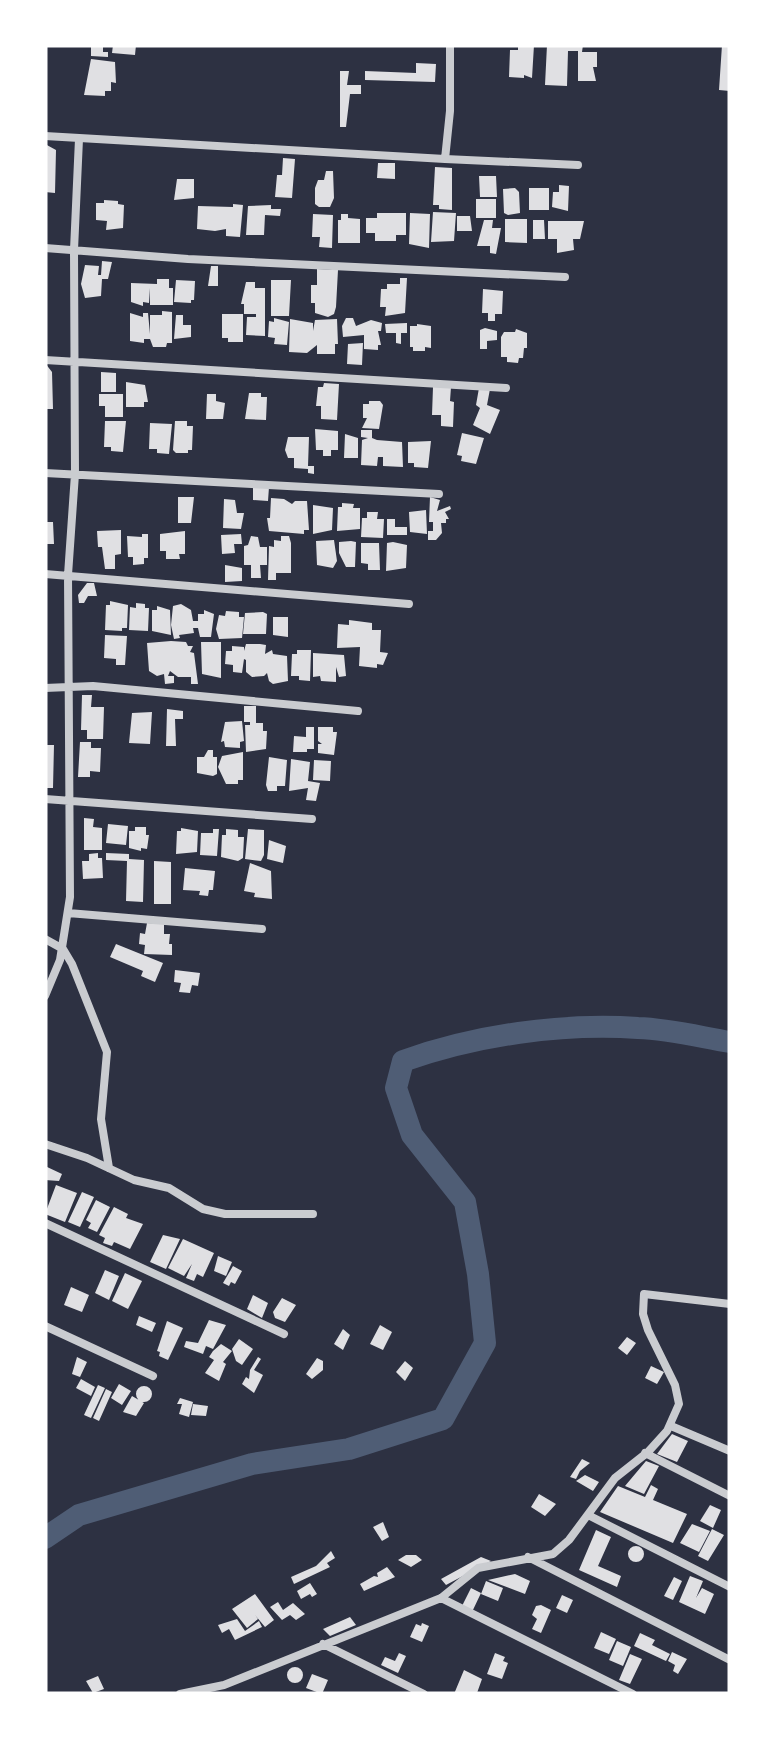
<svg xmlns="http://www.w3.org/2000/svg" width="775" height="1739" viewBox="0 0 775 1739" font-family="'Archivo Narrow',sans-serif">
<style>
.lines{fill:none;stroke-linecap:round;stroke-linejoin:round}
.river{stroke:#4f5d75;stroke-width:22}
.building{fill:#e0e0e3}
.minor{stroke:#caccd0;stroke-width:8}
</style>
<rect width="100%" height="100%" fill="#2d3142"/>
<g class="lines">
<path class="river" d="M45,1538L79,1515L252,1464L349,1449L443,1419L485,1343L478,1274L465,1202L412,1135L396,1088L403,1061C476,1035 561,1023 638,1028C669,1029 700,1037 730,1042"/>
</g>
<path class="building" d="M91,45H103V52H108V57L91,56Z
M113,45H136L135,55L112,53Z
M518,45H534L532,78L524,75V78L509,77L510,50H518Z
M547,45H583L582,52H597V67H593L596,81H578V51H568L567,86L545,85Z
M722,45H730V91L719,90Z
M91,59L115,62L116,83L111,82V91H105V96L84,95Z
M416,63L436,64L435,82L365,80V71L416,73Z
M340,71H349L347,85H361V94H350L346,127H340Z
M45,144L56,150L55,193L45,192Z
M283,158L295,159L292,198L275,197L277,175H282Z
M378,163H395V179L377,178Z
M435,167L452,168V210L439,209V205H433Z
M326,171H333L334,198L330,207H319L315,204V188L318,180H324Z
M479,176H496L497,197H480Z
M177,179H194V198L174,200Z
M559,185L569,186L568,211L552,207L553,192H559Z
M515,188L519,192L520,213L508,215L504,213L503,189Z
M529,188H549V210H529Z
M476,199H496V218H476Z
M104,200L118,201V204L124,205L123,228L106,230L107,221L96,220V203H104Z
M233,204L243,205L240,237L226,236V229L215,231L197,229L198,206L233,207Z
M271,205V209H281L280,216L265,215L264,235H246L248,206Z
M433,212L456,213L454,241L431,242Z
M377,213H406V235H396V241H375V233H366V218H377Z
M410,213L430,214L429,248L409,244Z
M313,214L333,215L332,248L319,247L320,237H312Z
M341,214H348V218L360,219V243H338V220H341Z
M457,216H470L472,231H457Z
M505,219H527V243L505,242Z
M484,220H493L492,228H501L496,254L490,253V246H477Z
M533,220H544L545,239H533Z
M548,221H584L580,239H573L574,250L557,253V239H548Z
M102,261L112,262L108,279H102L101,296L85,298L81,284L85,265L99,266L98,275H101Z
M211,266H218V286H208Z
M317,269L338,270L336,307L334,314L328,317L315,313V303H311V285H317Z
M400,278H407L405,313L385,316L386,307H380L381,289H387V284H400Z
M157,279H169V288H173V305H150V288L149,303L143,302V306L131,302V283L157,284Z
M176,280L195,281L194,300H191V303L174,302Z
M271,280H291L289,316H271Z
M246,282H255V288H265V336L246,335L247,317H256V314H244V304H241Z
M483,289L503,291L502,314H495V321H488V313H482Z
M162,311L172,312V343H167L166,347H153L150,339H144V343L130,341V313L143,317V313H148L150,334V315H162Z
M222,314H243V342H228V338H222Z
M176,315H183V325H191V337L174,339Z
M274,318L289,322L287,345L274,344L275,338L268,337L269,321L274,322Z
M346,318H353L356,326L371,320L382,323L381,331H378L381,345H378V350L364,349V335L343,337L342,326Z
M290,319L313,323V331L315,320L337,319L338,344H335V354H317V345L307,353L289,352Z
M407,323V333H401V344L396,343V333H386L385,324Z
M417,324L431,326V348L425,347V351H413V347H410V326H417Z
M485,328L497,331V340L487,341V349H480V330Z
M516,329L527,333V348H524L523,358H519L518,363L507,362V357H501V337L504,332H515Z
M363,343L362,365L347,364L348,344Z
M45,363L52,372L53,409H45Z
M101,372L116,373V392H101Z
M126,382L145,385L148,402H144V407H126Z
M324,383L339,384L337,420L321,419V406H316L318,387H323Z
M433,387H451L450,401L454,402L453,427L441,426V415H432Z
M479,388L490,389L487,405L500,410L490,434L473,425L480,408L476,405Z
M249,393H261V397H267L266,420L245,419Z
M99,394H123V417H105V406H99Z
M207,394H216V401L225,403L223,419H206Z
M369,401H380L383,405L379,429L362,428L367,418H363V404H369Z
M105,421H126L123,452L111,451V447H104Z
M175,421H187V426H193L192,450H188V453H176L173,450Z
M150,423L172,424L169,454L157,453V449H149Z
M315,429L338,431V450H331V456H323V450H316Z
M361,430H372V438L377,440L402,442L403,467L383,466V457H378L377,466L361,465L362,440L368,438L361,437Z
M462,433L484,438L476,464L461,461L462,456L457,455Z
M345,434L358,438V458H344Z
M288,437H309L308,466H314V474L308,473V469L294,468V458H288L285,450Z
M431,441L428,468L414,467V463H408V442Z
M253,486L269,487L268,501L253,500Z
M178,497H194L191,523H178Z
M430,497L440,500L437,511L450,506L451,509L445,512L449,519H446V523H441L442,533L436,540H428V531H433V522H429Z
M271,498L284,499L292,504L295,501H307L309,530H304V534L269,531L267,518H270Z
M224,499L235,500L237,513H244L241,529L223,528Z
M342,503L354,504L353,508H360V529L337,531L338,507H342Z
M313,505L333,508L332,530L313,534Z
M426,510L427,534L410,532L409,512Z
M367,512H378L377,519H384L383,538L361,537L362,518H367Z
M387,519H395V527H407V535H387Z
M45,522H53L54,544H45Z
M121,530V554L115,555V569H105L102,547H98L97,531Z
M185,531V554H179L180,559H166V551H160V534Z
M142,534H148V558H144V564L133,565V557H128L127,536L142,537Z
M241,534L242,544H234L235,553L222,554L221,535Z
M251,536L258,537L260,547H267V565H260L261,578H251V565H244V546L248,545Z
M281,536H289L291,543V573H276V580H268L269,546L274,547V540L281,541Z
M334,540L337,561L333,568L317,565L316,541Z
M351,541L356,542L355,567H346L339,553V542Z
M393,542L407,545L406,568L386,571L387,543Z
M361,543H379L380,570H368V564L361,563Z
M225,565L242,568V581L225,582Z
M87,583H94L97,596H88L84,603H79L78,595Z
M110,601L128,605L127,628H122V631L105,630L106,605H110Z
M136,603L145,604V608H149L148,631L129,630L130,607L136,608Z
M181,604L191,610L193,621H198V614H204V610L214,614L211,637H200L198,628H193L194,633L179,635L180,638L174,639L171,625L173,606Z
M157,606L170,610L171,635L152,631V610H157Z
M226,611L239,612V617H244L242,638L219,639L216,629L219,615L225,616Z
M263,612L267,614L266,634H243L245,613Z
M273,617H288V637L273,635Z
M349,620L372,623V630H381L380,652L388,653L383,665L377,664V668L359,666L360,647L337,648L338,624L349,625Z
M105,635L127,636L125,665H116V659L104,658Z
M171,641L186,642L188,646H193L190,652L194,653L198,684H191V677H178L170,671L168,676H174V683L165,684L164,674L157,676L149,671L147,643Z
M201,642H221V678L202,674Z
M246,644H260L266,645L265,654L272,650L273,654L287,656L288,681L273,684L269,681L267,673L264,676L252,677L246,672V660L244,659L242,673L233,672V665L225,664L226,651H232V646L244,647V651Z
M297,650H311L310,681L299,680V676H291L292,654H297Z
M313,653L344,655L346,676L339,677L336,667V682L321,681L320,676L313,677Z
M82,695H92L91,707H104L103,739H87V730H81Z
M244,706H256V723H263V731H267L266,749L246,752L245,725H250V722H244Z
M167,709L183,711V719H175L176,746H166Z
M152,712L150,744L129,743L132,713Z
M242,721L244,741L240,742V748L225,747L224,741L221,742L225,722Z
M306,727H314V749H307V752H293L294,736L306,737Z
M318,727H333V732H337L334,755L318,753V744H322L318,741Z
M80,742H91V748H101L100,772L90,771V777H78Z
M45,745H54L53,788H45Z
M208,750H213V757H217V774L213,776L197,773V757H204Z
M243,752V780H238V784H226L218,767L222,756Z
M269,757L287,760L285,786H277V791H268L266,785Z
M291,759L310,762L308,781L320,783L316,801L306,800L308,788L289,791Z
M314,760L331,761L330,781L313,780Z
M84,818L94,819L93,827L102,828V850H84Z
M108,824L128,826L126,845L106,843Z
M135,827H146V835H149L147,849L141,848V851L129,848V831H135Z
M181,828L198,831L197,852L176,854L177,831H181Z
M213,829H219L217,856L200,855L201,833H213Z
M226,829L238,830V837H244L243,858L238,861L221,857L222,835H226Z
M248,829L264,830V855L261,861L245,859Z
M269,840L286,846L283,863L267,859Z
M98,853V858H102L103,878L83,879L82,861H89V854Z
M106,853L129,854V859L144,860L143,902L126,901L127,861L106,860Z
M154,861L171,862V904H154Z
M250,863L271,871L272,899L254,897L255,893L244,891Z
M185,868L215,871L213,890H209L208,896L199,895L200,891L183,890Z
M147,923L164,924V934H170L169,944H172V955L144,954L145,945L139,944L140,933L145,934Z
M116,944L163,963L155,982L141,976L143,971L110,957Z
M175,970L200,973L198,986L192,985L190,993L179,992L181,983L174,982Z
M45,1166L62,1174L59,1181L45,1180Z
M56,1185L77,1193L65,1222L45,1214Z
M82,1192L94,1197L80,1227L68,1222Z
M96,1200L110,1207L97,1232L88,1228L91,1223L86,1220Z
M114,1207L128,1214L126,1218L143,1224L130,1249L114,1242L112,1246L103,1243L105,1238L99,1235Z
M163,1235L180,1239L166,1269L150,1262Z
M183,1239L214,1253L203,1277L197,1274L194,1281L186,1278L192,1264L184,1276L168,1268Z
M218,1256L232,1262L226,1276L214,1271Z
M233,1266L242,1271L235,1284L231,1282L229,1286L223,1283Z
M105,1270L119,1276L109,1300L95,1293Z
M125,1273L142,1281L128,1309L112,1301Z
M71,1287L89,1295L82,1312L64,1305Z
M253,1295L268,1303L262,1318L247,1309Z
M282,1298L296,1305L285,1322L275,1318L273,1312Z
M139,1316L156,1323L152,1332L136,1325Z
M209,1320L226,1325L213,1349L206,1346L203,1354L184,1347L186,1341L198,1343Z
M167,1321L183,1328L168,1360L159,1356L160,1352L157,1351Z
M380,1325L392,1332L383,1350L370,1344Z
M343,1329L350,1335L343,1350L334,1344Z
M627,1337L636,1343L627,1355L618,1348Z
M239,1339L253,1349L242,1365L236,1361L232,1349Z
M221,1344L232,1351L223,1362L226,1364L219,1381L205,1373L214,1360L209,1357L213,1351Z
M77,1357L87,1362L80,1377L72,1374Z
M258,1357L261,1359L254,1370L263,1375L254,1393L242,1384L246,1377L249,1379L250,1370Z
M317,1358L323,1361V1370L312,1379L306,1374Z
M405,1361L413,1368L405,1381L396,1372Z
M651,1366L664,1372L657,1384L645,1378Z
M81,1379L95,1387L91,1396L76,1388Z
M119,1384L131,1391L122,1405L111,1398Z
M98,1385L105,1388L91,1418L84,1415Z
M136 1394a8 8 0 1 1 16 0a8 8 0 1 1-16 0Z
M106,1389L112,1392L99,1421L93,1418Z
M132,1396L144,1403L136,1416L123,1412Z
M180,1398L193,1402L189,1417L179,1414L182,1404H177Z
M193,1404L208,1406L206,1416L191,1415Z
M672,1434L688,1441L677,1462L657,1454Z
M582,1459L590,1463L580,1471L576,1479L570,1477Z
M646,1461L659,1466L644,1494L625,1486Z
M585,1475L599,1482L593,1491L576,1481Z
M651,1485L658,1489L653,1500L687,1514L673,1543L600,1512L618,1486L645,1497Z
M539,1494L556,1504L545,1516L531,1507Z
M710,1505L721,1510L713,1528L700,1521Z
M383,1522L389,1537L382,1541L373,1527Z
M692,1524L710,1531L699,1552L680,1543Z
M712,1529L724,1535L708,1561L698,1556Z
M596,1530L611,1537L598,1566L621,1576L617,1587L579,1570Z
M628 1554a8 8 0 1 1 16 0a8 8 0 1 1-16 0Z
M331,1551L335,1558L327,1563L330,1567L294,1584L291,1577L316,1566Z
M406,1555H416L422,1560L411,1567L398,1560Z
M481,1557L491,1561L446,1585L441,1579Z
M387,1567L395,1577L364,1591L360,1584L374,1576L378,1577L377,1573Z
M515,1574L530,1581L525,1594L488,1580Z
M690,1576L703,1581L696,1598L702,1588L714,1594L705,1614L679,1602Z
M674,1577L682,1581L673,1600L664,1596Z
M486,1581L503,1588L498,1601L481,1594Z
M310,1583L317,1594L312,1597L310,1594L301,1599L297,1591Z
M471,1588L481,1593L472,1612L462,1606Z
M255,1594L274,1620L265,1627L255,1615L258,1619L247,1628L232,1609Z
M562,1595L573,1600L567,1613L556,1608Z
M278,1602L283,1610L293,1603L305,1614L296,1620L290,1615L282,1620L270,1607Z
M541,1605L551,1610L541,1633L532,1629L537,1619L532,1615L536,1606Z
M350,1617L356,1625L330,1636L323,1629Z
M237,1619L245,1631L259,1621L262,1627L235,1640L229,1629L222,1633L218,1625Z
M422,1623L429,1626L422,1642L410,1637L416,1624L421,1626Z
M601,1632L616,1639L609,1654L594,1648Z
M640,1633L655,1640L652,1645L670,1654L666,1661L634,1646Z
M617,1641L631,1647L623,1666L609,1660Z
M672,1652L687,1659L678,1674L673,1671L675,1665L668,1661Z
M399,1653L406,1656L398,1673L381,1665L385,1657L395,1661Z
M495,1653L505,1657L503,1661L508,1663L502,1679L487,1674Z
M630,1654L642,1659L630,1684L619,1680Z
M287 1675a8 8 0 1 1 16 0a8 8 0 1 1-16 0Z
M464,1670L482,1679L477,1693L454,1694Z
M312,1674L328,1680L322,1694L306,1688Z
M98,1676L104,1689L93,1693L86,1681Z"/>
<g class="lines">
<path class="minor" d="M45,136L445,159L450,111V45
M445,159L578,165
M45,248L188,259L565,277
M45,360L506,388
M45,473L439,494
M45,574L409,604
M45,688L93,686L358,711
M45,799L312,819
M68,913L262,929
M45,939L63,949L72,964L107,1052L101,1119L109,1168
M45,996L60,960L70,897L68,575L75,474L74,250L79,139
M45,1144L87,1158L134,1180L169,1188L203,1209L225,1214H313
M45,1223L284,1334
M45,1326L153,1376
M671,1426L730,1451
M645,1453L730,1496
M588,1515L730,1587
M528,1557L730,1660
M441,1598L633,1694
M323,1644L424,1694
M180,1694L224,1685L441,1598L478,1568L553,1554L569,1540L615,1478L648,1452L667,1431L679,1404L675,1385L648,1330L643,1314L644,1294L730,1304"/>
</g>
<rect width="775" height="1739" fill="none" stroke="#ffffff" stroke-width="95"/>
</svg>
